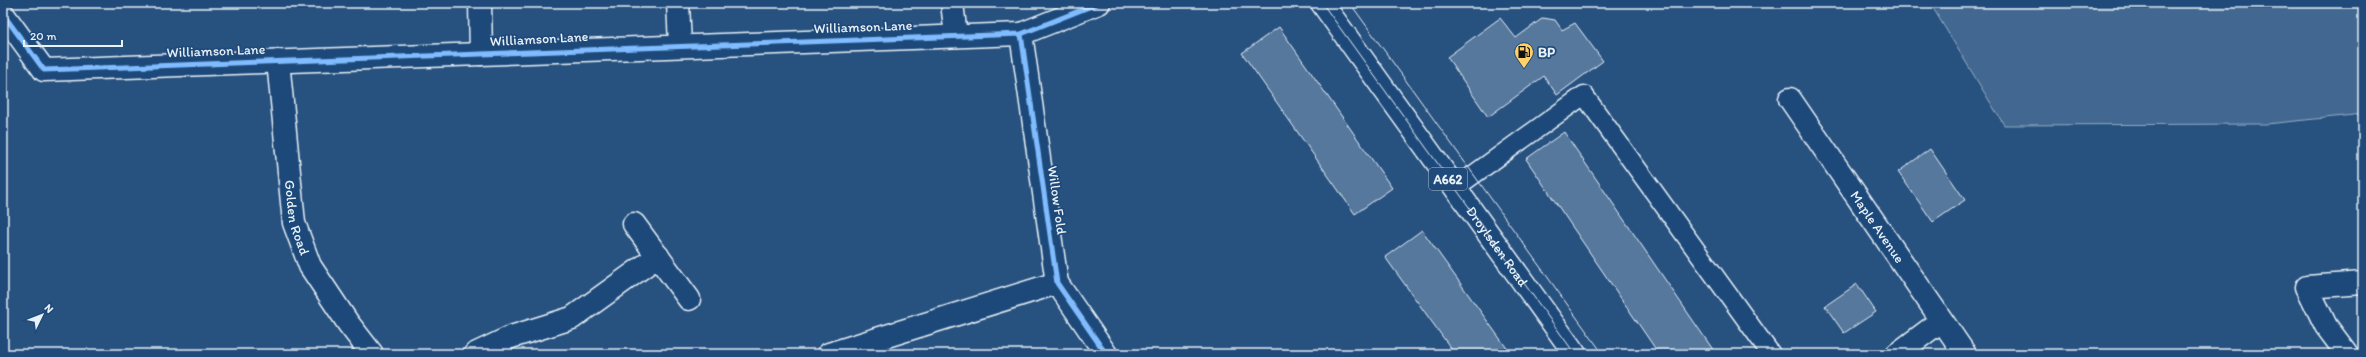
<svg xmlns="http://www.w3.org/2000/svg" width="2366" height="357" viewBox="0 0 2366 357" font-family="Itim,sans-serif">
<style>
.green{fill:#436891;stroke:#96acc4}
.building{fill:#57789d;stroke:#e8f1f8}
.lines{fill:none;stroke-linecap:round;stroke-linejoin:round}
.service-casing{stroke:#e8f1f8;stroke-width:21}
.minor-casing{stroke:#e8f1f8;stroke-width:25}
.primary-casing{stroke:#e8f1f8;stroke-width:25}
.service{stroke:#1f4a7a;stroke-width:18}
.minor{stroke:#1f4a7a;stroke-width:22}
.primary{stroke:#1f4a7a;stroke-width:22}
.tram{stroke:#e8f1f8;stroke-width:1}
.cycleway-casing{stroke:#1f4a7a;stroke-width:8}
.cycleway{stroke:#80bcff;stroke-width:5}
.labels{text-anchor:middle;dominant-baseline:central;stroke-width:3.5;stroke-linejoin:round;paint-order:stroke}
.shield{fill:#1f4a7a;stroke:#acbfd2;stroke-width:1}
.shield-label{font-size:13px;font-weight:bold;fill:#e8f1f8}
.street-label{font-size:14px;fill:#e8f1f8;stroke:#1f4a7a}
.poi-label{font-size:14px;font-weight:bold;fill:#e8f1f8;stroke:#1f4a7a;text-anchor:start}
</style>
<rect width="100%" height="100%" fill="#27517f"/>
<filter id="ink" filterUnits="userSpaceOnUse"><feTurbulence type="fractalNoise" baseFrequency=".025" numOctaves="2"/><feDisplacementMap in="SourceGraphic" scale="8" xChannelSelector="R" yChannelSelector="G"/><feConvolveMatrix kernelMatrix="1 2 1 2 8 2 1 2 1" color-interpolation-filters="sRGB"/></filter>
<g filter="url(#ink)">
<path class="green" d="M1930,3H2363V114L2267,124L2004,125Z"/>
<path class="building" d="M1500,18L1516,38L1543,18L1555,20L1562,30L1575,23L1603,61L1557,95L1544,76L1488,117L1447,57Z
M1279,27L1392,188L1355,214L1242,53Z
M1564,132L1716,354H1659L1526,159Z
M1930,149L1965,200L1933,222L1898,172Z
M1422,230L1511,354H1455L1385,257Z
M1857,284L1876,312L1844,333L1825,306Z"/>
<g class="lines">
<defs>
<path id="service" d="M1455,188L1584,95L1771,354"/>
<g id="minor">
<path d="M480,3L481,54"/>
<path d="M678,3L680,45"/>
<path d="M952,3L956,36"/>
<path d="M3,14L44,70L1021,34L1099,3"/>
<path d="M1021,34L1057,283L1106,354"/>
<path id="s1" d="M278,61L294,223L310,266L348,323L372,354"/>
<path id="s2" d="M1790,99L1965,354"/>
<path d="M634,224L689,299"/>
<path d="M475,354L511,337L572,318L658,256"/>
<path d="M829,354L1057,283"/>
<path d="M1897,354L1941,321"/>
<path d="M2347,354L2326,326L2307,287L2363,283"/>
</g>
<g id="primary">
<path id="s3" d="M1322,3L1575,354"/>
</g>
</defs>
<use href="#service" class="service-casing"/>
<use href="#minor" class="minor-casing"/>
<use href="#primary" class="primary-casing"/>
<use href="#service" class="service"/>
<use href="#minor" class="minor"/>
<use href="#primary" class="primary"/>
<path class="tram" d="M1322,3L1575,354
M1350,3L1603,354"/>
<defs>
<path id="cycleway" d="M3,14L44,70L1021,34L1099,3
M1021,34L1057,283L1106,354"/>
</defs>
<use href="#cycleway" class="cycleway-casing"/>
<use href="#cycleway" class="cycleway"/>
</g>
</g>
<defs>
<symbol id="fuel-pin" viewBox="-11 -11 22 30"><path d="M0 17L-7.5 6A9.5 9.5 0 1 1 7.5 6Z" fill="#ffd166" stroke="#1f4a7a"/><path d="M-5.5-6h7V0h2V4h1.3V-2.5L3-4.5l.8-.8L6-3V5H2.5V1h-1V6h-7ZM-4.2-4.7v3.2H.2V-4.7Z" fill="#111"/></symbol>
</defs>
<g fill-rule="evenodd">
<use href="#fuel-pin" x="1513" y="41" width="22" height="30"/>
</g>
<g class="labels">
<rect class="shield" x="1429" y="168" width="38" height="22" rx="3"/>
<g class="shield-label">
<text x="1448" y="179">A662</text>
</g>
<g class="street-label">
<text transform="translate(863 27) rotate(-2)">Williamson Lane</text>
<text transform="translate(539 39) rotate(-3)">Williamson Lane</text>
<text transform="translate(216 51) rotate(-2)">Williamson Lane</text>
<text transform="translate(1057 200) rotate(82)">Willow Fold</text>
<text stroke="none"><textPath href="#s1" startOffset="158">Golden Road</textPath></text>
<text stroke="none"><textPath href="#s2" startOffset="155">Maple Avenue</textPath></text>
<text stroke="none"><textPath href="#s3" startOffset="300">Droylsden Road</textPath></text>
</g>
<g class="poi-label">
<text x="1538" y="52">BP</text>
</g>
</g>
<rect width="2366" height="357" fill="none" stroke="#1f4a7a" stroke-width="16"/>
<rect x="8" y="8" width="2350" height="341" fill="none" stroke="#e8f1f8" stroke-width="1.5" filter="url(#ink)"/>
<g transform="translate(42 315) rotate(47)" stroke="#1f4a7a" stroke-width="3" paint-order="stroke">
<path d="M0-3L7 15L0 10L-7 15Z" fill="#e8f1f8"/>
<text y="-6" font-size="11" font-weight="bold" text-anchor="middle" fill="#e8f1f8">N</text>
</g>
<path d="M24 40v6h98v-6" fill="none" stroke="#e8f1f8" stroke-width="2"/>
<text x="30" y="40" font-size="12" fill="#e8f1f8" stroke="#1f4a7a" stroke-width="3" paint-order="stroke">20 m</text>
</svg>
